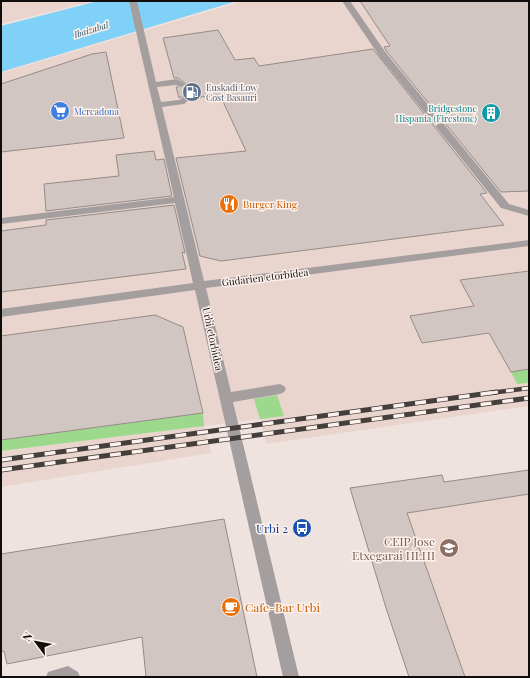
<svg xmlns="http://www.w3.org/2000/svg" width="530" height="678" viewBox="0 0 530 678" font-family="'Playfair Display',serif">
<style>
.built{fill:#e9d5ce}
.green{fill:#9dd98d}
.water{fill:#7fd1f8}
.building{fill:#d1c6c1;stroke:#958b86}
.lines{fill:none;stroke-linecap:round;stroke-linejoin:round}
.minor-tunnel{stroke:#cec3bf;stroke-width:8;stroke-dasharray:8 4.5;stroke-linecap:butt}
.minor{fill:#a49e9f;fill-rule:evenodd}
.rail-far1-casing{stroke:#443e3c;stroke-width:4.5}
.rail-casing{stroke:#443e3c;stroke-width:5}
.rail-far1{stroke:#fdf1ec;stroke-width:3;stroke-dasharray:8;stroke-linecap:butt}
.rail{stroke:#fdf1ec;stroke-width:3.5;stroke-dasharray:11;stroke-linecap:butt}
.labels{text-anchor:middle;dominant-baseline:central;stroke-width:3;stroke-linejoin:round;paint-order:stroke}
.far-water-label{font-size:9px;font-style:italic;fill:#2b596e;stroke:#fdf1ec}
.far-service-label{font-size:9px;fill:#4e5e75;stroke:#fdf1ec;text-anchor:start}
.far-culture-label{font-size:9px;fill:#0d838f;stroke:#fdf1ec;text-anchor:end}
.far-shop-label{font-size:9px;fill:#366cbe;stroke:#fdf1ec;text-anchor:start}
.food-label{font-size:10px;fill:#c56008;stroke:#fdf1ec;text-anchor:start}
.street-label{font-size:10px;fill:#110d0c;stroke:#fdf1ec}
.near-transit-label{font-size:12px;fill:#164399;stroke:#fdf1ec;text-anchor:end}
.near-education-label{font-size:12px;fill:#785e54;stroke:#fdf1ec;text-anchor:end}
.near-food-label{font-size:12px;fill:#c56008;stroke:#fdf1ec;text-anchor:start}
</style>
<rect width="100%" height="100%" fill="#efe3df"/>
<path class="built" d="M1,1H94L1,24Z
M243,1H529V369L511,372L517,384L529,383V406L266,444L260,419L205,426L211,453L1,487V451L204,426L1,440V73Z
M529,470V677H409L350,488L442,475L445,482Z"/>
<path class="green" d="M529,369V383L517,384L511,372Z
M277,395L284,416L260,419L254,399Z
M203,413L204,426L1,451V440Z"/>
<path class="water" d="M98,1H237L1,72V26Z"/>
<path class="building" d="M360,1H529V191L501,192L387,52L384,47L390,46Z
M218,30L235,60L254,58L259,66L373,49L487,193L480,194L504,225L221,261L200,256L176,158L246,151L220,95L191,98L185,95L179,98L176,87L182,88L186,84L178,78H174L163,38Z
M106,52L124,138L1,152V84L92,54Z
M154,151L156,160L164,159L172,196L46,211L44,184L119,176L116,155Z
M174,205L185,253L182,252L186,269L1,292V231L46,225V220Z
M529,271V369L511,372L489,333L422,343L410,316L474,306L460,280Z
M155,315L183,327L203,413L1,440V336Z
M529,470V494L407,513L465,677H409L386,608L350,488L442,475L444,482Z
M224,519L257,677H146L142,637L7,664L4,651L1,652V554Z"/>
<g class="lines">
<path class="minor-tunnel" d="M181,84L186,99"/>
<path class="minor" d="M129,1H137L156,82L177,79L185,84L181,87L176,85L157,87L161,102L179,100L186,96L190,99L184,104L162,107L204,281L529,240V246L206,288L231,392L280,384L284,386L286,389L284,392L280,394L233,402L299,677H283L195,290L1,317V309L193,283L175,203L1,224V218L174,197Z
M342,1H350L386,53L509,204L529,210V216L501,208L380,57Z
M68,666L78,672L80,677H46L48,672Z"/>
<defs>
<path id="rail-far1" d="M490,393L529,388"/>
<path id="rail" d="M1,460L497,392
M1,470L529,398"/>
</defs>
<use href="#rail-far1" class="rail-far1-casing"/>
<use href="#rail" class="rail-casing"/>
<use href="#rail-far1" class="rail-far1"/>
<use href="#rail" class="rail"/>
</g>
<defs>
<symbol id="fuel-disc" viewBox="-11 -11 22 22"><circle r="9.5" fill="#5c6f8a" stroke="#fdf1ec"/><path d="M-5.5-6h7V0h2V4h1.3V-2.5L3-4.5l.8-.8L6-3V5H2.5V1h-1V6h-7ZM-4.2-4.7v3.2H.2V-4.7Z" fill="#fff"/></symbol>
<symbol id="supermarket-disc" viewBox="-11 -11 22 22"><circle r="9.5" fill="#3f7fe0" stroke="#fdf1ec"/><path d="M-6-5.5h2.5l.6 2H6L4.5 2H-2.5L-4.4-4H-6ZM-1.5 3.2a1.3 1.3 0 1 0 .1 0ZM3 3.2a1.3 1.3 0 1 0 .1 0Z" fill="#fff"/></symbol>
<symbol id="building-disc" viewBox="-11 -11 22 22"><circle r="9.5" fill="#0f9aa8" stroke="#fdf1ec"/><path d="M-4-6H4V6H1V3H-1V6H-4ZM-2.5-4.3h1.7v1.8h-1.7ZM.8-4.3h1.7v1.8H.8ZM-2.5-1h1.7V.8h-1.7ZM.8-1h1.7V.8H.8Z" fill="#fff"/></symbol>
<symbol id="restaurant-disc" viewBox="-11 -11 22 22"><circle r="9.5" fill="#e8710a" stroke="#fdf1ec"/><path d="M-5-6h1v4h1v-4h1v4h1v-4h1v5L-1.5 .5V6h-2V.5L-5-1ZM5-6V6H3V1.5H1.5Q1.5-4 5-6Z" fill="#fff"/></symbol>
<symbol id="bus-disc" viewBox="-11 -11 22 22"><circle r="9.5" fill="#1a4fb4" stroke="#fdf1ec"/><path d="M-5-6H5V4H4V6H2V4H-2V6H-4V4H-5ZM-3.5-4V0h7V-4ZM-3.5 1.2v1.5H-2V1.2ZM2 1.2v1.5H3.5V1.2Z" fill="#fff"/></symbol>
<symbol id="school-disc" viewBox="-11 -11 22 22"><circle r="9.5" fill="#8d6e63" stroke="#fdf1ec"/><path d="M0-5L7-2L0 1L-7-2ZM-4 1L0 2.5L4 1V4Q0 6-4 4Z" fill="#fff"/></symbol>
<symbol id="cafe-disc" viewBox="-11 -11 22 22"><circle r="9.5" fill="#e8710a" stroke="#fdf1ec"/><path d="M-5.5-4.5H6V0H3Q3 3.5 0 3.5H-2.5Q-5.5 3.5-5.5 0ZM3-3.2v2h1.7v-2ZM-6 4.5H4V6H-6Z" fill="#fff"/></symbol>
</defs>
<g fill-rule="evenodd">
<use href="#fuel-disc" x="181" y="81" width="22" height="22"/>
<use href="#supermarket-disc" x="49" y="100" width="22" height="22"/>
<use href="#building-disc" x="480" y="102" width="22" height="22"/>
<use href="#restaurant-disc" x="218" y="193" width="22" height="22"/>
<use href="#bus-disc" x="291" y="517" width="22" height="22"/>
<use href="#school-disc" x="438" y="537" width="22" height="22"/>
<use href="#cafe-disc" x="220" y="596" width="22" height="22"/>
</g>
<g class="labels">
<g class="far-water-label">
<text transform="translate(91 29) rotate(-17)">Ibaizabal</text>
</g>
<g class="far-service-label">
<text x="206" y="87">Euskadi Low<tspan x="206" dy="10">Cost Basauri</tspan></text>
</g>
<g class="far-culture-label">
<text x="477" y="108">Bridgestone<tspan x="477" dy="10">Hispania (Firestone)</tspan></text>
</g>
<g class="far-shop-label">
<text x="74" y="111">Mercadona</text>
</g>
<g class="food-label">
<text x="243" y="204">Burger King</text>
</g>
<g class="street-label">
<text transform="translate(265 277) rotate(-7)">Gudarien etorbidea</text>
<text transform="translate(213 339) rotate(78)">Urbi etorbidea</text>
</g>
<g class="near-transit-label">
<text x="288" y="528">Urbi 2</text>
</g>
<g class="near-education-label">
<text x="435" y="541">CEIP Jose<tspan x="435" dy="14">Etxegarai HLHI</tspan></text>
</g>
<g class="near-food-label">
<text x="245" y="607">Cafe-Bar Urbi</text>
</g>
</g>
<rect width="530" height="678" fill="none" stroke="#110d0c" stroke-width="4"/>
<g transform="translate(36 642) rotate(302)" stroke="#fdf1ec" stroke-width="3" paint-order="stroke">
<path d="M0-3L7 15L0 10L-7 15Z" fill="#110d0c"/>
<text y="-6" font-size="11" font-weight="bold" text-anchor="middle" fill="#110d0c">N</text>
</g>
</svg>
